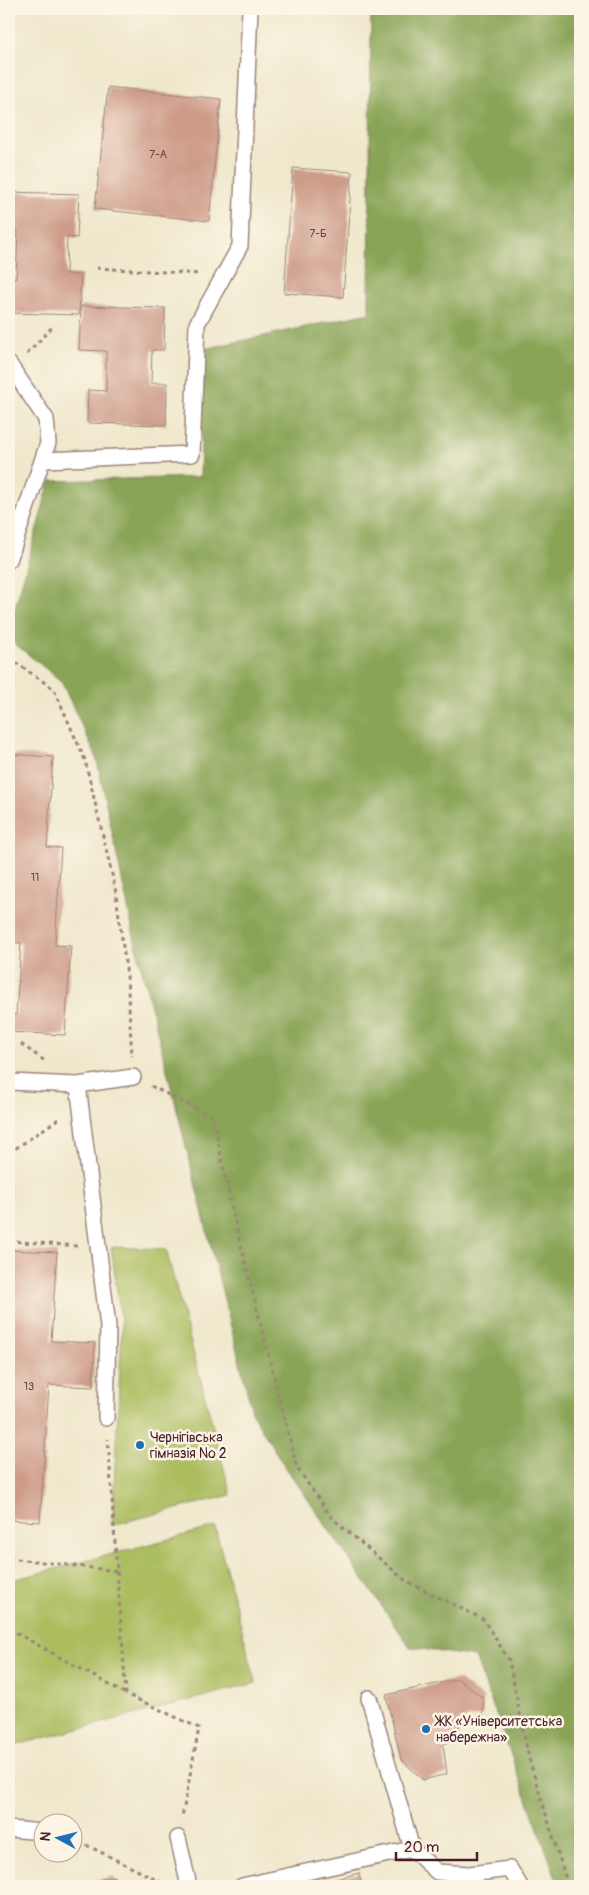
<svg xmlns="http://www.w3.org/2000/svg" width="589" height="1895" viewBox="0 0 589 1895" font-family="Pangolin,sans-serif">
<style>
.green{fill:#acbd60;stroke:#7b6e46}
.forest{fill:#89a456;stroke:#6a6240}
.building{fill:#ce9b89}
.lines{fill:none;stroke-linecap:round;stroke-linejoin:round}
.lane-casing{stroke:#9c847c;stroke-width:18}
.path{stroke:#9c847c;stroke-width:3;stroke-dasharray:4 4;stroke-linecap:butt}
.lane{stroke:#fff;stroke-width:15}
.poi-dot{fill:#1f6fb2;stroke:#fcf5e5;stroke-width:2}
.labels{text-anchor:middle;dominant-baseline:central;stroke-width:5;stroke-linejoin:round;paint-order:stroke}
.number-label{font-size:11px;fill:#6b3e42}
.poi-label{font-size:14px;fill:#4a1f2b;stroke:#fcf5e5;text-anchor:start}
</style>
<rect width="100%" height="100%" fill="#fcf5e5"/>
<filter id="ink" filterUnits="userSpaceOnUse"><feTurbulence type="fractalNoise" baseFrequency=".02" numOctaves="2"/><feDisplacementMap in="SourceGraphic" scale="10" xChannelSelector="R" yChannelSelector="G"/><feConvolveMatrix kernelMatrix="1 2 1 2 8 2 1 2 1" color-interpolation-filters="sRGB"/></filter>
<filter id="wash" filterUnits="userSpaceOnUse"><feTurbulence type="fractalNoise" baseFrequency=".0096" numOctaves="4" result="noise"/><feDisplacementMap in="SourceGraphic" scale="20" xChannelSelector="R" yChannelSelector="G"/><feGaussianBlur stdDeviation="1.12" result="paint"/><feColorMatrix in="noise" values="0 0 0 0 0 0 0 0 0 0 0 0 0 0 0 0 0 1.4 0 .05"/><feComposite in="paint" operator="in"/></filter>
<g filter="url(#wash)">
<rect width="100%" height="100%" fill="#efe8cc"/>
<path class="green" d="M111,1247L166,1249L231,1495L112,1525L122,1328Z
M215,1527L256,1683L9,1747V1581Z"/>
<path class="forest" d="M371,9H580V1886H559L475,1657L410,1647L282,1462L253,1415L136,946L96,756L61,681L9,639V630L50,481L200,477L204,349L369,313Z"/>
<g id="blocks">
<path class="building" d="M108,87L221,99L209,221L95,209Z
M293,168L352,172L343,297L284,293Z
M9,192L79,194L77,238L67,237L66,274L81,275L79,315L9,313V277L16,278L18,231H9Z
M81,306L165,308L164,350H152L151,383H167L166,425L87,423L88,390L106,391V351L79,350Z
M9,754L53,757L47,847L61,848L55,945L71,946L65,1035L9,1032V1014L16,1015L21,943L9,942L12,848H9Z
M9,1250L57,1252L51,1341L95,1343L93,1387L49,1385L40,1522L9,1520Z
M458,1679L483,1698V1715L459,1720V1739L443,1744L447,1774L423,1780L401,1759L386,1695Z
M9,1867L14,1886H9Z
M359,1873L362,1886H308Z
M114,1876L117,1886H77Z"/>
</g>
</g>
<g filter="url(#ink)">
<use href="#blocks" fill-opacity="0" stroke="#9c847c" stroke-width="1"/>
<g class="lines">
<defs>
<path id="lane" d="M9,364L46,419L48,443L9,560
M43,460L192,454L197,324L240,246L250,9
M9,1082L78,1085L108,1326L106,1418
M78,1085L133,1077
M369,1698L412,1849
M9,1829L42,1832
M178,1838L189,1886
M242,1886L412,1849L437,1872L470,1874L510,1869L520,1886"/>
</defs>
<use href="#lane" class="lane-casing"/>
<path class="path" d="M97,268L201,274
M27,354L54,325
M9,658L54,689L85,760L115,887L127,976L132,1056
M21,1044L45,1061
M151,1086L213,1117L233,1214L297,1468L332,1518L407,1582L483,1619L509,1660L529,1759L568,1886
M9,1153L60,1118
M9,1241L78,1246
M9,1558L117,1571L108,1439
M117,1571L126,1694L199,1728L182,1817
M9,1629L126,1694
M72,1838L167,1885"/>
<use href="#lane" class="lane"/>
</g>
</g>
<g class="poi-dot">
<circle cx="140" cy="1445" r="5"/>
<circle cx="426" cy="1729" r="5"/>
</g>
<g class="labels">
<g class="number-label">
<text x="158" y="154">7-А</text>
<text x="318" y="233">7-Б</text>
<text x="35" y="877">11</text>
<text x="29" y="1386">13</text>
</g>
<g class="poi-label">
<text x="150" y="1437">Чернігівська<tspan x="150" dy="16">гімназія № 2</tspan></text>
<text x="436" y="1721">ЖК «Університетська<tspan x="436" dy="16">набережна»</tspan></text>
</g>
</g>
<rect width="589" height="1895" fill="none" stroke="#fcf5e5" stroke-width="30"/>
<g transform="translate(58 1838) rotate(277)"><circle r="24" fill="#fcf5e5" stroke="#b59f9b"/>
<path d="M0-4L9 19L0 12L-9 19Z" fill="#1f6fb2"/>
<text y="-8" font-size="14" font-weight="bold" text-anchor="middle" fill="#4a1f2b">N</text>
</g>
<path d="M396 1852v8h81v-8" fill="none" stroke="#4a1f2b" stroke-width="2.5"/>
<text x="404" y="1852" font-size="15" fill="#4a1f2b" stroke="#fcf5e5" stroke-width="4" paint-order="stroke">20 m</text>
</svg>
